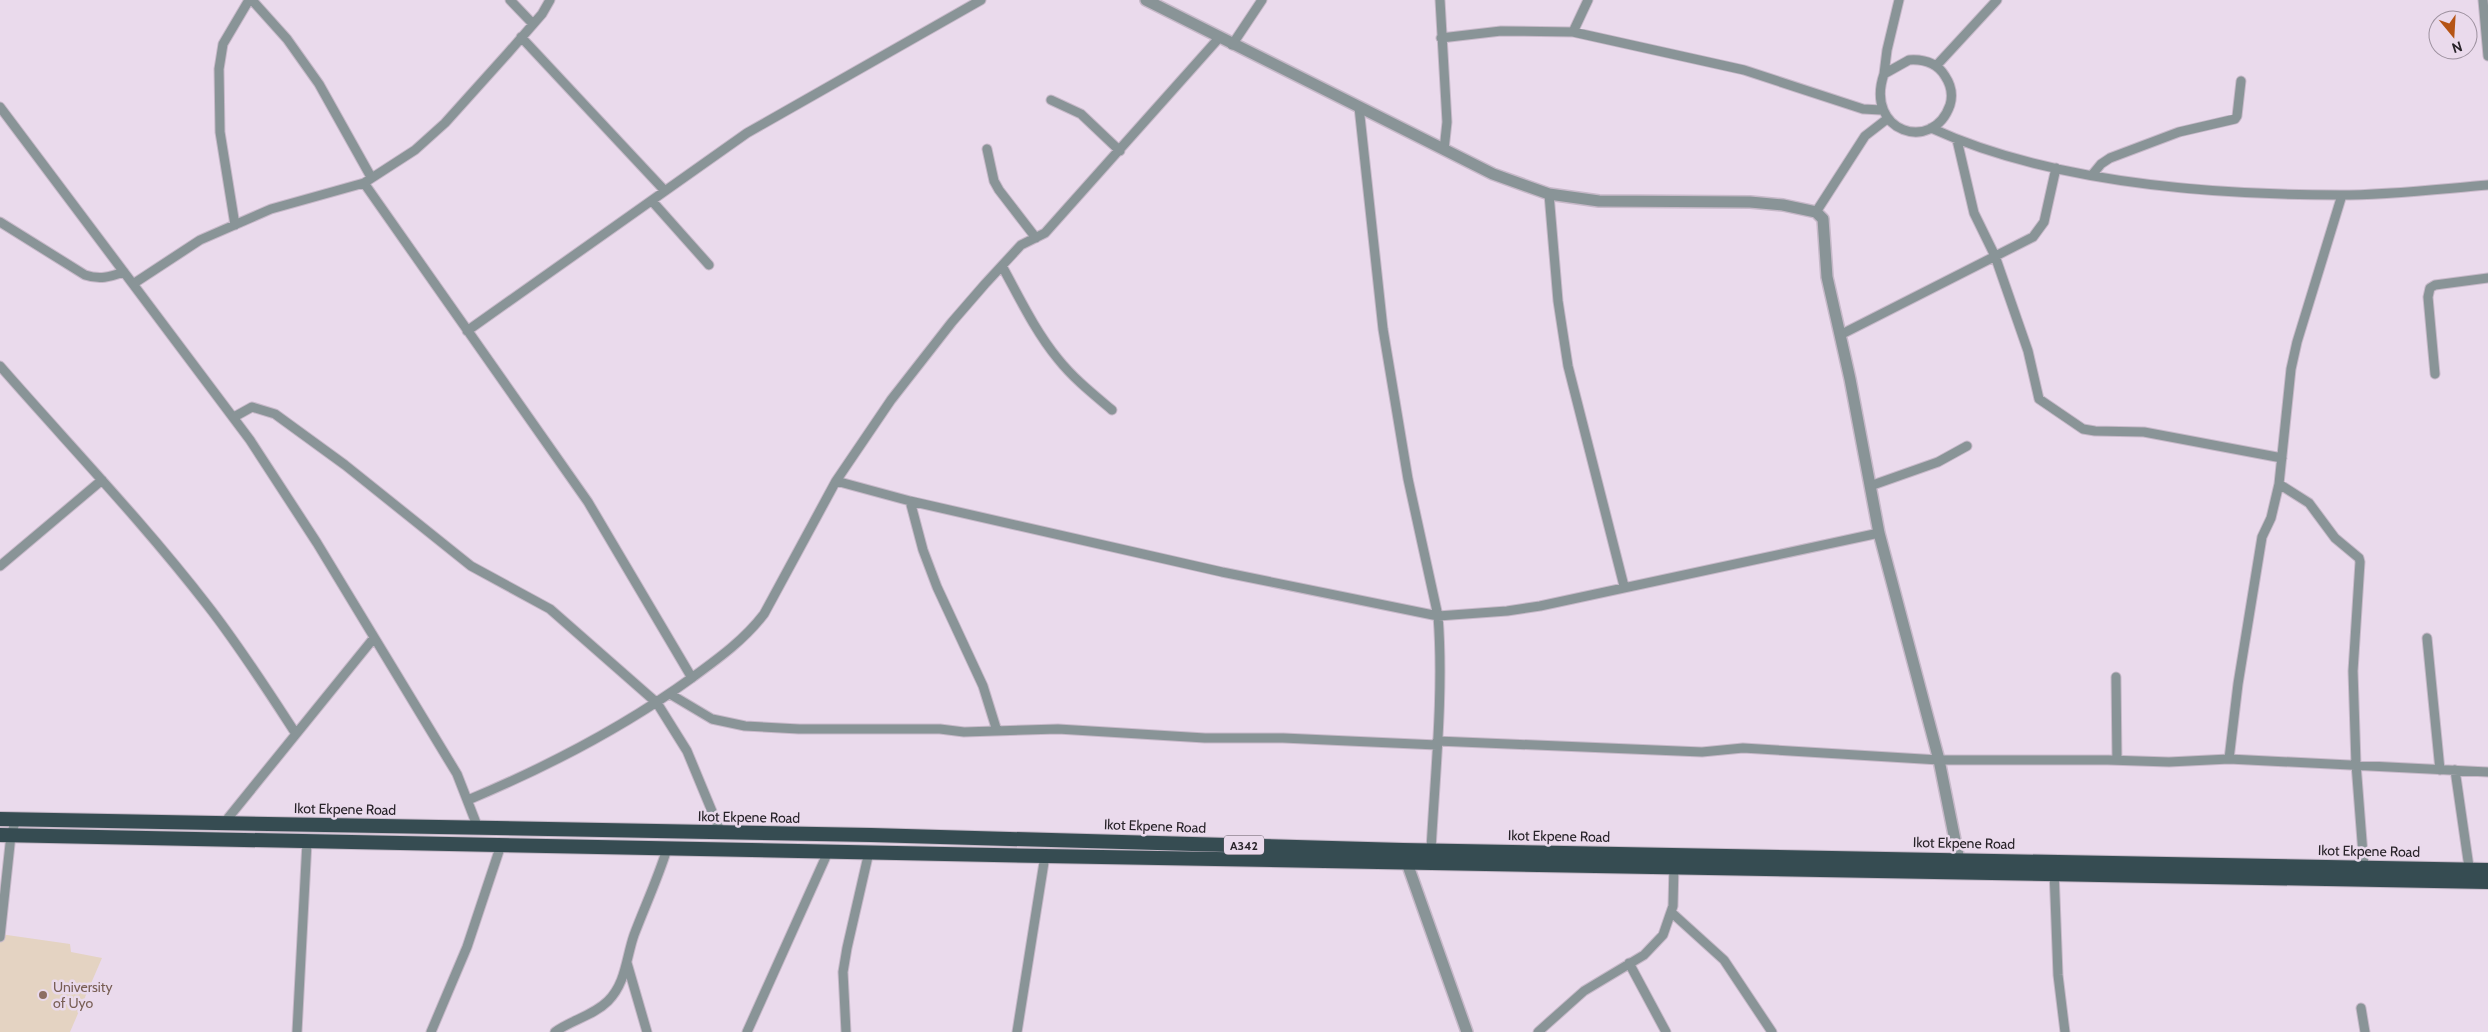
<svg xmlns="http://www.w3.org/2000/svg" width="2488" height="1032" viewBox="0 0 2488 1032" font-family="Cabin,sans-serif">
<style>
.education{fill:#e4d3c2}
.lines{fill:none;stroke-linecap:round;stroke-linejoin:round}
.minor-casing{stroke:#c7b9c9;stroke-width:11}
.tertiary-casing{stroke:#c7b9c9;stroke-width:14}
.trunk-casing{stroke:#c7b9c9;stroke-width:16}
.minor{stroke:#899497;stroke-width:9}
.tertiary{stroke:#899497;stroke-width:11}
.trunk{stroke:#364c52;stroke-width:14}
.education-dot{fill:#8d6e63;stroke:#eadaec;stroke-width:2}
.labels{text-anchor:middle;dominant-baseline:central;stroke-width:5;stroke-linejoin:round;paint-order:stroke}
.shield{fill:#eadaec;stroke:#625963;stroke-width:1}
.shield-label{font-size:12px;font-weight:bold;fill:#272228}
.street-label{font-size:14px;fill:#272228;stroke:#eadaec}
.education-label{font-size:14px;fill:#785e54;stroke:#eadaec;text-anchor:start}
</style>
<rect width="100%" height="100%" fill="#eadaec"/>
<path class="education" d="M0,934L70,944L71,952L102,958L70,1032H0Z"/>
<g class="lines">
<defs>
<path id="minor" d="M252,0L287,39L319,84L371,177
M510,0L533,24
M1440,0L1447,122L1444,150
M2483,0L2488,56
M1573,32L1588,0
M521,37L665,191
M1441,38L1501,31L1573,32L1744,70L1863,109L1881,110
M1232,45L1262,0
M1909,60C1924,59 1937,63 1945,76C1951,85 1953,95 1950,105C1933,154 1864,132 1884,74Z
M1936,66L1997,0
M1884,74L1887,50L1899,0
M1051,100L1081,114L1120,151
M0,107L250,440L317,543L457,774L478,828
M1359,107L1383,329L1408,479L1438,616C1444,691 1435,775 1431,850
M1931,128C2051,183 2209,195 2340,195C2389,195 2439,189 2488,185
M1957,140L1974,213L1995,256L2028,351L2039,399L2083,429L2095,431L2144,432L2282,458
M987,149L994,181L999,190L1036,238
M2092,175L2101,164L2110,158L2179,132L2235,119L2237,116L2241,81
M364,183L588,502L692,678
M1549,194L1558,301L1568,366L1624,586
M652,201L709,265
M1816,212L1865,136L1887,119
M0,222L85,275C100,280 109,277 124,272
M235,225L220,132L219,69L223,44L249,0
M1002,266C1019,297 1035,331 1058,359C1074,379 1093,394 1112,410
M133,284L200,240L271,209L364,183L415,150L445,123L508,53L542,14L550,0
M467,331L747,133L981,0
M1840,335L2033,237L2044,222L2056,168
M0,366C70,446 143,522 208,606C240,647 268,691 296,734
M2435,374L2428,297L2430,288L2435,285L2488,278
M234,417L252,407L275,414L345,465L471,566L550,609L657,703L687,751L721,833
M836,481L910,501L1222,572L1438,616L1507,611L1540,606L1879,533
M2279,484L2309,503L2335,538L2359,558L2360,562L2353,671L2356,764L2364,867
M1870,486L1938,462L1967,446
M910,501L923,550L937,587L983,686L997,731
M0,566L102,480
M2427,638L2440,770
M2116,677L2117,760
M670,694L712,719L745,726L799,729H940L964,732L1058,729L1205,738H1283L1437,745
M1437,741L1702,752L1743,748L1939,760H2108L2169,762L2229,759L2488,772
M2229,759L2238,684L2262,537L2271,518L2279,484L2291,369L2297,342L2342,195
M2455,770L2470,874
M468,800C547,767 624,727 693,677C719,658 744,640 764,614L836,481L891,400L952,322L985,284L1021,245L1045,233L1219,38
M224,823L373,639
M2054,870L2058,975L2065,1032
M1671,912L1724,960L1772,1032
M0,937L11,835L16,820
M627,963L647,1032
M1629,963L1666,1032
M2361,1008L2365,1032
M297,1032L307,842
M431,1032L467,947L501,845
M555,1032C571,1020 593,1016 608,1001C626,983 626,958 634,935C645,906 658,878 667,849
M747,1032L828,852
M846,1032L843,972L847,948L869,852
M1017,1032L1045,856
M1538,1032L1584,991L1644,955L1663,935L1673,906L1674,864"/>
<path id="tertiary" d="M1146,0L1493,174L1549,194L1599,201L1750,202L1783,205L1816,212L1823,219L1827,277L1850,379L1879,533L1939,760L1959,860
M1407,863L1467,1032"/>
<path id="trunk" d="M0,819L871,835L1403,850L2488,870
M0,835L1045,856L2488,882"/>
</defs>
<use href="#minor" class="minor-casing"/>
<use href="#tertiary" class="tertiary-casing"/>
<use href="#trunk" class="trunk-casing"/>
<use href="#minor" class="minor"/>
<use href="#tertiary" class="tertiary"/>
<use href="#trunk" class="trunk"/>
</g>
<circle class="education-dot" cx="43" cy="995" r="5"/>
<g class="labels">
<rect class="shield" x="1224" y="835.5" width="40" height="19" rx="4"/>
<g class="shield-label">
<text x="1244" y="845">A342</text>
</g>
<g class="street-label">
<text transform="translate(345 809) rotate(1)">Ikot Ekpene Road</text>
<text transform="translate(749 817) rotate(1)">Ikot Ekpene Road</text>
<text transform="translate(1155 826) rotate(2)">Ikot Ekpene Road</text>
<text transform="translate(1559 836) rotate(1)">Ikot Ekpene Road</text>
<text transform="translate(1964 843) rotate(1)">Ikot Ekpene Road</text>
<text transform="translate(2369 851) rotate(1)">Ikot Ekpene Road</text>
</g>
<g class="education-label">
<text x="53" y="987">University<tspan x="53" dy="16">of Uyo</tspan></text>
</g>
</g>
<g transform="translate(2453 35) rotate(162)"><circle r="24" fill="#eadaec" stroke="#9c909e"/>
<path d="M0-4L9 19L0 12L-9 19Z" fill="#b55415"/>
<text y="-8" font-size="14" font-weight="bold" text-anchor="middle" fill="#272228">N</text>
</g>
</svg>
